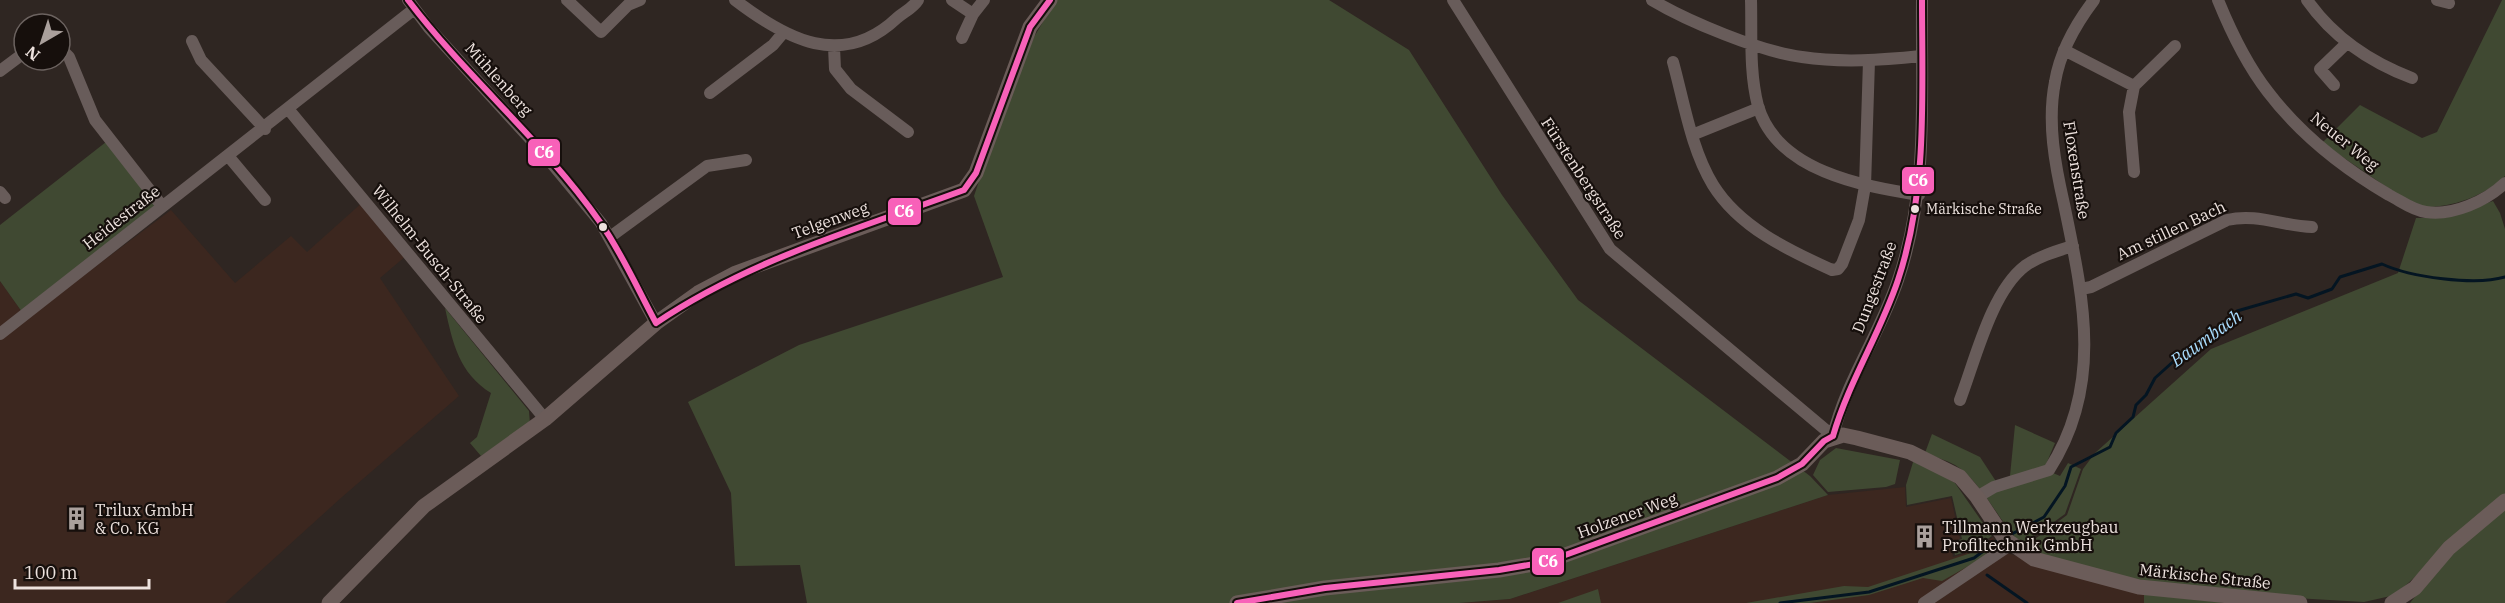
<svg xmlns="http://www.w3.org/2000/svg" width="2505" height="603" viewBox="0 0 2505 603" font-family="'IBM Plex Serif',serif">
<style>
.built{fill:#3c271f}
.green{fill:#404932}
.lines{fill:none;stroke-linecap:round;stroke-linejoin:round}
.stream{stroke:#041522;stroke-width:3}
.minor{stroke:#685c5a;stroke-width:12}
.major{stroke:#6b5c59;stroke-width:15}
.bus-1-casing{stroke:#160f0c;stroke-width:10}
.bus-1{stroke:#f861b9;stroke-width:6}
.bus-dot{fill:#ede2de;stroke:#160f0c;stroke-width:2}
.labels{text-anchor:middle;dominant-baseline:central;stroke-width:4.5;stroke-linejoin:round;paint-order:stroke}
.bus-label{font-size:14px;fill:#ede2de;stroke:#160f0c;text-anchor:start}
.street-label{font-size:16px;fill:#ede2de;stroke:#160f0c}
.poi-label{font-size:16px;fill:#ede2de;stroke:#160f0c;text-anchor:start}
.water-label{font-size:18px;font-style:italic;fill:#a8dbfc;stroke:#160f0c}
.line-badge{stroke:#160f0c;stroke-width:2}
.badge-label{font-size:16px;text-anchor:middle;font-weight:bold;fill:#fff}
</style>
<rect width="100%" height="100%" fill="#2f2622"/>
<path class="built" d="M364,201L407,255L380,278L459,396L342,497L225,603H0V338L171,210L235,283L291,236L307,252Z
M0,281L22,312L0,329Z
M1905,487L1906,507L1951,498L1960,539L1950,541L1953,557L1970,552L1993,537L2001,551L2109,586L2240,603H1459L1510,599L1828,495Z"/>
<path class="green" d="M1056,0H1329L1409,50L1502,195L1578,300L1810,476L1828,495L1510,599L1459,603H807L800,565L735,566L731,493L688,402L799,345L1003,277L974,196L994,136L1034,37Z
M2502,0H2505V176C2482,198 2448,209 2416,207L2322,143L2360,105L2422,138L2437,132Z
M106,142L156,205L22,312L0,281V225Z
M2493,201L2500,213L2505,229V495L2395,595L2364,602L2276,597L2126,580L2023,548L2067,515L2083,469L2095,453L2211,349L2398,273L2416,218H2444Z
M445,308L529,411L530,424L481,456L470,443L477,437L491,393C459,373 453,344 445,308Z
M2015,425L2055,443L2044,469L2060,476L2068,463L2081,469L2065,514L2022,545C2000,523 1981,481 1955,465C1946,460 1935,457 1925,453L1932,434L1980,457L2001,489L2009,486Z
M1836,448L1900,460L1895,484L1886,487L1828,492L1813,475L1820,460Z
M1914,459L1955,483L1992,536L1969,551L1955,555L1952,542L1962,539L1952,496L1907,505L1906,485Z
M2505,508V603H2410L2442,562Z
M1986,542L1993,552L1942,581L1923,578L1869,595L1810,603H1746L1844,586L1868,587L1971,553Z
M1598,589L1601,603H1558Z
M2144,594L2228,603H2144Z"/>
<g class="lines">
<path class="stream" d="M2010,535L2044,517L2065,486L2071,467L2110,447L2116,433L2133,417L2136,405L2146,395L2155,378L2185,351L2206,343L2237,311L2296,294L2308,298L2332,289L2340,277L2382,264C2410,277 2475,286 2505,277
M1987,575L2027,603
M1780,603L1869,592L1974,558L1997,541"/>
<path class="minor" d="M408,0L429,28L544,154L601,223L656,323
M567,0L601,32L628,5L640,0
M735,0C786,39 842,70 897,18C904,12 913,8 918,0
M952,0L973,14
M1453,0L1610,249L1833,436
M1652,0C1687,21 1761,52 1802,57C1842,63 1882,60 1921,56
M1751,0C1752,35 1749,71 1758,106C1777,171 1862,186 1919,195
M2218,0C2231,32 2247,65 2268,92C2300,134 2343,168 2389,195C2401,201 2412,210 2426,212C2453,216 2486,201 2505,183
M2307,0C2333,37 2370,62 2412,78
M2437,0L2449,3
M962,38L973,14L984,0
M192,41L201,60L265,129
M834,47L835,69L851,89L908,132
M60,48L69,57L95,120L162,206
M2064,50L2134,86
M1673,62C1684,102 1691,149 1713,185C1739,227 1788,250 1832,270L1838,269L1842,264L1859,220L1865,186L1869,61
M0,71L24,53
M2334,85L2320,69L2347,43
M710,93L773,45L783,33
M289,110L545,419
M1692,135L1759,108
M229,157L265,200
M2134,172L2129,112L2134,86L2175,46
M0,192L5,198
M610,237L707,166L746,160
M2081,289L2091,287L2227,220C2257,213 2282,226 2312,227
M0,334L413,10
M1960,400C1975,361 1991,292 2025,266C2039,256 2057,251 2073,246
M1833,436C1846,381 1880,334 1898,280C1929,189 1921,95 1922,0
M1977,497L1994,487L2049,470C2104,385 2083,296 2064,204C2055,165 2047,122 2055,82C2060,51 2075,25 2094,0
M1924,603L2010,545"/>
<path class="major" d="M329,603L424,506L545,419L656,323L698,293L736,273L964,190L976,173L1030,27L1050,0
M1237,603L1325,588L1499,570L1546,562L1777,478L1802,464L1824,441L1843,435L1857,438L1910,452L1960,477L1977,497L2005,539L2034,559L2139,587L2300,603
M2392,603L2415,588L2449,548L2505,501"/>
<defs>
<path id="bus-1" d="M408,0C467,78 544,142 600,222C622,253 638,290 656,323
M656,323C751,259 858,229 964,190L976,173L1030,27L1050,0
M1833,436C1849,381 1880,334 1898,280C1928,190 1922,94 1922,0
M1237,603L1325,588L1499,570L1546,562L1777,478L1802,464L1824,441L1833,436"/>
</defs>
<use href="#bus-1" class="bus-1-casing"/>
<use href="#bus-1" class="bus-1"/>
</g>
<defs>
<symbol id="building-bare" viewBox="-9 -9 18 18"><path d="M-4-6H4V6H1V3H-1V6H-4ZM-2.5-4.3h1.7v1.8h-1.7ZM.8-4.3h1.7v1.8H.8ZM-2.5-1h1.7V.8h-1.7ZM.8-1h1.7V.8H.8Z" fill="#aaa09c" stroke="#160f0c" stroke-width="2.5" paint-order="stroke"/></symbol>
</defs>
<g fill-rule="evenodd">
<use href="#building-bare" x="60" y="502" width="33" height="33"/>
<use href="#building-bare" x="1908" y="520" width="33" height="33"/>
</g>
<g class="bus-dot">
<circle cx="1915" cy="209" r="5"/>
<circle cx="603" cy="227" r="5"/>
</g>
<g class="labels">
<g class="bus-label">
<text x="1926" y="209">Märkische Straße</text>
</g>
<g class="street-label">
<text transform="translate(499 79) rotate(48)">Mühlenberg</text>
<text transform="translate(2345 141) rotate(39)">Neuer Weg</text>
<text transform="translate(2077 170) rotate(81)">Floxenstraße</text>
<text transform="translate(1584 178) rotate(57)">Fürstenbergstraße</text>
<text transform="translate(121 217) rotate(-38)">Heidestraße</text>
<text transform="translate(830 220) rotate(-20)">Telgenweg</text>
<text transform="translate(2171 230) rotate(-25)">Am stillen Bach</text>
<text transform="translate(430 254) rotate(51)">Wilhelm-Busch-Straße</text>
<text transform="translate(1874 287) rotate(-69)">Dungestraße</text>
<text transform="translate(1627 515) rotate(-20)">Holzener Weg</text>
<text transform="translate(2205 576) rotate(6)">Märkische Straße</text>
</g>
<g class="poi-label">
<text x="95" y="510">Trilux GmbH<tspan x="95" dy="18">&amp; Co. KG</tspan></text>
<text x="1942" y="527">Tillmann Werkzeugbau<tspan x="1942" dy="18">Profiltechnik GmbH</tspan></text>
</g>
<g class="water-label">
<text transform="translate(2206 338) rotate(-36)">Baumbach</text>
</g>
</g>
<g class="line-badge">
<rect x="527" y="138" width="34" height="29" rx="6" fill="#f861b9"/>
<rect x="1901" y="166" width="34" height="29" rx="6" fill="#f861b9"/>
<rect x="887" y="197" width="35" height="29" rx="6" fill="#f861b9"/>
<rect x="1531" y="547" width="34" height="29" rx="6" fill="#f861b9"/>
</g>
<g class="badge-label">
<text x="544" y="158">C6</text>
<text x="1918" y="186">C6</text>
<text x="904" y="217">C6</text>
<text x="1548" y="567">C6</text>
</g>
<g transform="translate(42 42) rotate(219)"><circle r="28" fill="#160f0c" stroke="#6c6360" stroke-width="1.5"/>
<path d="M0-4.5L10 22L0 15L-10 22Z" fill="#aaa09c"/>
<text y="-9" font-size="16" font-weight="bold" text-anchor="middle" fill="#ede2de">N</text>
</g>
<path d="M15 579v9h134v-9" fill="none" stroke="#ede2de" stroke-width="3"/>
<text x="24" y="579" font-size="18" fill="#ede2de" stroke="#160f0c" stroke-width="4.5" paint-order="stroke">100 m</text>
</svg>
